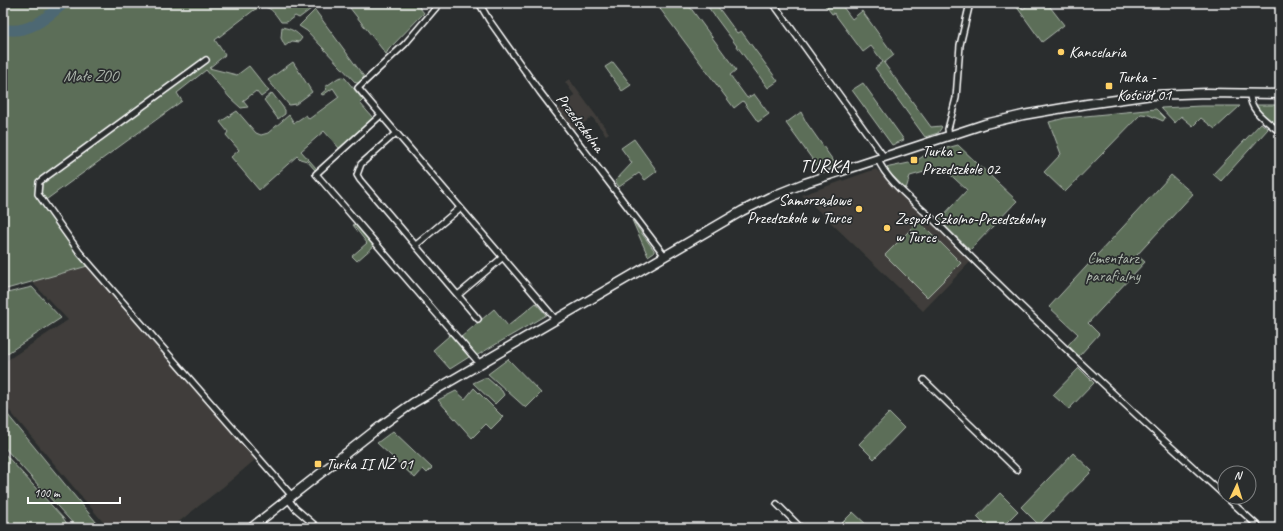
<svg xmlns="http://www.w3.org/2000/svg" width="1283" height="531" viewBox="0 0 1283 531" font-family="Caveat,sans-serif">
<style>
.built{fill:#3f3e3a}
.green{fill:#5b6e59;stroke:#adb6ac}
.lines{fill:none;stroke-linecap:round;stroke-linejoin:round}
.river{stroke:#4e6873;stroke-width:11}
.minor-casing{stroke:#fff;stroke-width:8}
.primary-casing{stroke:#fff;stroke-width:11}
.minor{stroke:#2a2d2e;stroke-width:5}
.primary{stroke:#2a2d2e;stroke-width:8}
.poi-dot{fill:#ffd166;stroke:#2a2d2e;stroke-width:1.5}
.labels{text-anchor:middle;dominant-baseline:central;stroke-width:3.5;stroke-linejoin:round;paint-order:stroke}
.poi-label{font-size:16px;fill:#fff;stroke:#2a2d2e;text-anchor:start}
.park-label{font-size:16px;fill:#adb6ac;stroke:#2a2d2e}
.street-label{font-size:16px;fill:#fff;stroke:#2a2d2e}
.quarter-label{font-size:18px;letter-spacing:1px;fill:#fff;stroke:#2a2d2e}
</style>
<rect width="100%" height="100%" fill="#2a2d2e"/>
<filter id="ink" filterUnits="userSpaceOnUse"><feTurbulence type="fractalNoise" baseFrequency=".025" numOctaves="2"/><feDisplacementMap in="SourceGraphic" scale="8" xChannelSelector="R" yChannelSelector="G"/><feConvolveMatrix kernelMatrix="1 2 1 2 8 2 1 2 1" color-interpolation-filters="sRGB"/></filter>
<g filter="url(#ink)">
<path class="built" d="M569,79L609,133L606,135L592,117L573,131L557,110L575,96L565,82Z
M876,169L972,260L923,311L802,195Z
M91,265L256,459L223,487L171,528H108L3,403V363L68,320L32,282Z"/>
<path class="green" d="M3,3H310L311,9L299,18L295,16L287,22H281C273,11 269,3 254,10L215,40L225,55L209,68L237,75L249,66L269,91L261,97L256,91L243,101L248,107L241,108L230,98L206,70L177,93L182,101L43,202L91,265L3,290Z
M346,3H416L424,13L389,49L386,54Z
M659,3H687L736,70L730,75L747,98L754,94L769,114L758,122L743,101L734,108L658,6Z
M705,3H715L737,33L741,31L778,81L768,88Z
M840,3L852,19L862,11L894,55L884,63L931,127L941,126L942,127L938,133L925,137L875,68L883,62L871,46L863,52L834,13L832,14L824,4Z
M1014,3H1019L1023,9L1031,3H1047L1064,25L1042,42Z
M315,10L365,78L358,83H356L307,31L299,26Z
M282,27C291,29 296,31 302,38L299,42L292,41L285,46L281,38Z
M293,62L312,92L296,104L289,105L268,80Z
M613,62L631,85L622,91L605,67Z
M342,77L345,78L363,100L360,103L373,118L340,149L324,131L301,151L317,169L315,170L307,161L300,159L297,156L259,190L231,157L239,150L226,135L228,132L220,122L237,111L256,133L261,135L268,133L289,115L294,123L306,115L309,119L339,97L333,88L323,95L321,94L327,89L325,87L338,78Z
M863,83L904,140L892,145L852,90Z
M272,93L285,110V114L278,119L264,100Z
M1254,105H1280V129L1257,109Z
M1201,106H1240L1215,129L1201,118L1193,126L1181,116L1175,123L1161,108Z
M1156,109L1165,118L1163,121L1149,115L1141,114L1065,192L1044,172L1061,154L1049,122L1065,118Z
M801,112L806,122L837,166L820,170L786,123Z
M1261,123L1268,129L1221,181L1213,174Z
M634,139L657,171L645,180L639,173L619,187L615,181L632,163L621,148Z
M958,145L1017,201L970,250L939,220L967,190L942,167L910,176L906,189L885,168L909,163L916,161L928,153Z
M1171,175L1193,194L1137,255L1145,262L1088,323L1099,334L1079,356L1068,345L1078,334L1049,307Z
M632,220L654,250V252L648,256Z
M919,221L961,263L927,297L885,255Z
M355,224L374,246L357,261L352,256L367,243L353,225Z
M32,287L61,318L3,356V294Z
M536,303L546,315L476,356L460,338L494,309L508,326Z
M450,335L469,357L450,369L433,350Z
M508,359L541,393L526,408L488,374Z
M1079,368L1094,383L1069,409L1053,395Z
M484,378H487L502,391L504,395L495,404L473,383Z
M474,388L503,417L491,429L486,424L472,438L438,400L456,391L465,399Z
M3,409L101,528H77L3,446Z
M889,413L904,428L874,459L859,444Z
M393,431L432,468L427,473L423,469L415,478L377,443Z
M3,452L63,518L70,528H3Z
M1073,453L1092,471L1039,525L1021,507Z
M1000,493L1018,511L1001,528H988L977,517Z
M853,512L868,526L866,528H837Z"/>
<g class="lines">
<path class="river" d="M3,29C28,35 46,18 64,3"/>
<defs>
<path id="minor" d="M440,3L405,44L358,88L552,315L555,320
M479,3L489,20L540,92L665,256
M773,3L884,157
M206,60L39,182L38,194L80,253L292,496
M1250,94C1250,112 1267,121 1280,132
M381,115L316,174L480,364
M396,133L361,164L357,175L360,180L478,319
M949,136L948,129L956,98L960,45L970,3
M878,159C886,182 923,209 941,227C1033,320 1129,409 1225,496
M416,245L460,208
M458,295L503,257
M924,380L1017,470
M1226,497L1260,528
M288,499L295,508L318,528
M777,504L801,528"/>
<path id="primary" d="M251,528L382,425L413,403L742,211L770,197L805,183L985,124L1023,115L1087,104L1152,95L1207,93L1280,94"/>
</defs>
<use href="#minor" class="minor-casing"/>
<use href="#primary" class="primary-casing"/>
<use href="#minor" class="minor"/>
<use href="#primary" class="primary"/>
</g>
</g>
<g class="poi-dot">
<circle cx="1061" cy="52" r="4"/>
<rect x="1105" y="82" width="8" height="8" rx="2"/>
<rect x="910" y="156" width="8" height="8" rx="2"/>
<circle cx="859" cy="209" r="4"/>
<circle cx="887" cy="228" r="4"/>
<rect x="314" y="460" width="8" height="8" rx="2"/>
</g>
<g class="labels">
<g class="poi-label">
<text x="1069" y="52">Kancelaria</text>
<text x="1117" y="77">Turka -<tspan x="1117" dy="18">Kościół 01</tspan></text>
<text x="922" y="151">Turka -<tspan x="922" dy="18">Przedszkole 02</tspan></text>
<text x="851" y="200" text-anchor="end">Samorządowe<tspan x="851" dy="18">Przedszkole w Turce</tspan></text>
<text x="895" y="219">Zespół Szkolno-Przedszkolny<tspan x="895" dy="18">w Turce</tspan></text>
<text x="326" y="464">Turka II NŻ 01</text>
</g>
<g class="park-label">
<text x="91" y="76">Małe ZOO</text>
<text x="1113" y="258">Cmentarz<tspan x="1113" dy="18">parafialny</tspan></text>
</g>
<g class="street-label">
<text transform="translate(580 123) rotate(53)">Przedszkolna</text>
</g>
<g class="quarter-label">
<text x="825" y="166">TURKA</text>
</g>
</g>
<rect width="1283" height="531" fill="none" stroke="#2a2d2e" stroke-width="16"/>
<rect x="8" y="8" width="1267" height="515" fill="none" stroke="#fff" stroke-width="1.5" filter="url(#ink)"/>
<g transform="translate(1237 485) rotate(4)"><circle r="19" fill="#2a2d2e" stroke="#7f8182"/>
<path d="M0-3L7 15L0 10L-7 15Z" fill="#ffd166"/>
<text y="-6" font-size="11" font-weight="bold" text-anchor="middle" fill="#ffffff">N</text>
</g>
<path d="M28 497v6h92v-6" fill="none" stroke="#ffffff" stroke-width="2"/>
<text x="34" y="497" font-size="12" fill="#ffffff" stroke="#2a2d2e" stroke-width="3" paint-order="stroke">100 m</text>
</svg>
